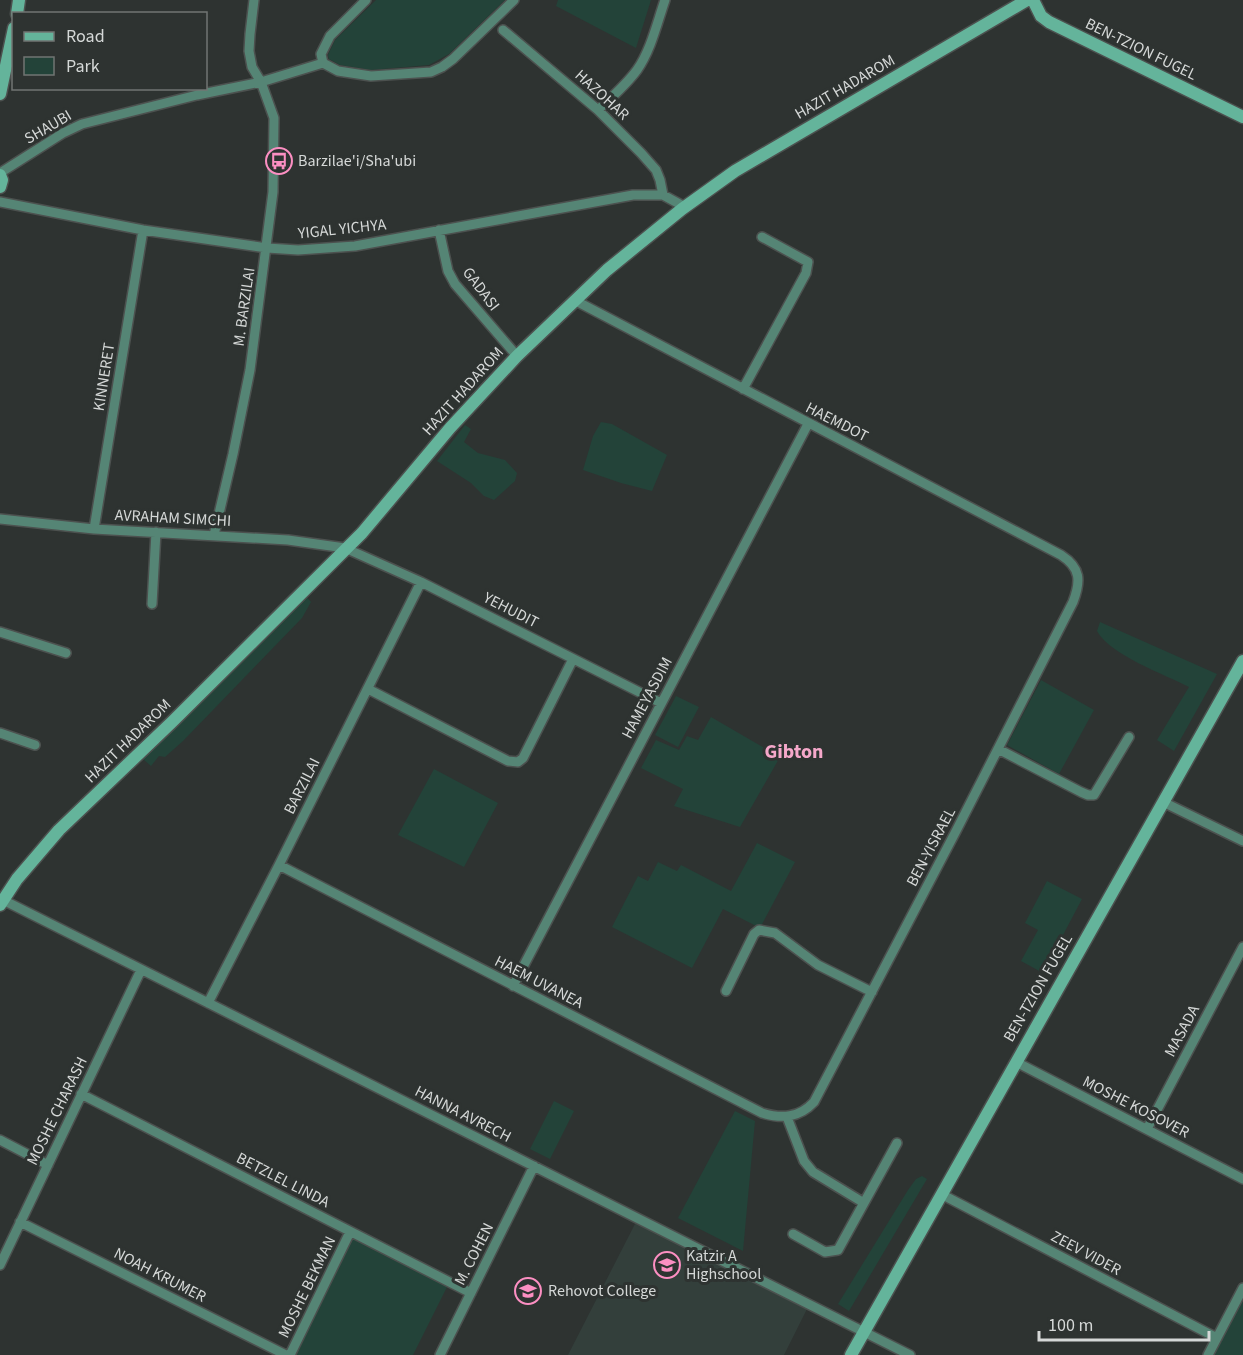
<svg xmlns="http://www.w3.org/2000/svg" width="1243" height="1355" viewBox="0 0 1243 1355" font-family="'Source Sans 3',sans-serif">
<style>
.built{fill:#333f3b}
.green{fill:#234339}
.lines{fill:none;stroke-linecap:round;stroke-linejoin:round}
.street-casing{stroke:#4c514f;stroke-width:12}
.secondary-casing{stroke:#4c514f;stroke-width:15}
.street{stroke:#558575;stroke-width:9}
.secondary{stroke:#64b49b;stroke-width:12}
.labels{text-anchor:middle;dominant-baseline:central;stroke-width:6;stroke-linejoin:round;paint-order:stroke}
.street-label{font-size:16px;fill:#d5d8d7;stroke:#2e3331}
.poi-label{font-size:16px;fill:#d5d8d7;stroke:#2e3331;text-anchor:start}
.quarter-label{font-size:20px;font-weight:bold;fill:#f5a8ca;stroke:#2e3331}
</style>
<rect width="100%" height="100%" fill="#2e3331"/>
<path class="built" d="M636,1222L807,1309L784,1355H568Z"/>
<path class="green" d="M376,0H505L449,54L429,65L371,70L340,65L329,59L328,55L335,40Z
M558,0H651L636,48L556,6Z
M601,422L612,424L667,455L652,491L621,483L583,470L593,436Z
M465,425L471,429L464,442L478,453L505,460L517,473L515,481L494,500L484,496L471,483L437,461Z
M306,596L311,602L302,618L183,741L165,757L159,756L151,766L143,759Z
M1100,622L1217,674L1174,751L1157,740L1189,687C1164,674 1110,655 1097,631Z
M1041,680L1094,710L1059,774L1007,745Z
M676,696L699,707L678,747L655,735Z
M711,717L780,757L740,827L674,806L683,789L641,768L656,740L679,750L687,736L698,740Z
M434,769L498,803L464,867L398,835Z
M757,843L795,862L760,928L723,909L692,968L612,927L638,876L648,881L658,862L677,871L681,865L731,891Z
M1047,881L1082,899L1043,973L1021,961L1038,930L1025,923Z
M554,1101L574,1111L550,1159L530,1149Z
M735,1111L755,1121L743,1251L678,1218Z
M922,1176L927,1179L849,1311L838,1304L908,1190L916,1179Z
M352,1236L448,1285L413,1355H293Z
M1243,1299V1355H1213Z"/>
<g class="lines">
<defs>
<path id="street" d="M366,0L330,36L321,54L323,63L338,71L371,76L431,72L442,67L453,59L514,0
M503,30L598,110L641,153L656,170L660,180L663,195
M598,110C612,97 626,85 637,70C651,50 657,23 665,0
M0,173L63,133L82,124L197,95L261,82L323,63
M0,202L143,230L267,248L298,250L355,246L633,195H663L685,207
M439,230L448,271L455,284L517,356
M743,389L806,273L808,262L762,237
M0,519L94,529L288,540L345,548L421,582L661,703
M94,529L143,230
M214,535L233,454L250,370L273,192L274,118L261,82L252,67L249,51L250,34L254,0
M152,604L156,532
M0,632L66,653
M368,689L508,761L518,762L523,758L573,659
M0,733L35,745
M998,749L1081,792L1088,795H1094L1129,737
M1163,802L1243,841
M279,865L762,1113C782,1119 799,1118 814,1102L956,831L1073,602C1081,581 1081,568 1061,555L576,301
M3,900L910,1355
M513,986L808,424
M726,991L754,934L759,930L775,933L818,965L872,992
M208,1003L279,865L421,582
M1016,1062L1243,1179
M81,1094L471,1293
M787,1117L804,1161L813,1172L864,1203
M1147,1129L1243,947
M0,1140L48,1165
M941,1194L1217,1338
M20,1222L286,1355
M793,1234L825,1252L838,1250L897,1143
M0,1265L141,970
M290,1355L350,1232
M440,1355L534,1166
M1208,1355L1243,1288"/>
<path id="secondary" d="M1033,0L1041,16L1049,22L1243,117
M17,14L19,0
M0,94L14,28
M0,175L2,180L0,187
M0,905L17,879L59,830L172,722L362,533L450,428L517,356L607,270L682,209L735,171L1027,0
M851,1355L1243,661"/>
</defs>
<use href="#street" class="street-casing"/>
<use href="#secondary" class="secondary-casing"/>
<use href="#street" class="street"/>
<use href="#secondary" class="secondary"/>
</g>
<defs>
<symbol id="bus-ring" viewBox="-11 -11 22 22"><circle r="9.5" fill="#2e3331" stroke="#fc8fc2" stroke-width="1.5"/><path d="M-5-6H5V4H4V6H2V4H-2V6H-4V4H-5ZM-3.5-4V0h7V-4ZM-3.5 1.2v1.5H-2V1.2ZM2 1.2v1.5H3.5V1.2Z" fill="#fc8fc2"/></symbol>
<symbol id="school-ring" viewBox="-11 -11 22 22"><circle r="9.5" fill="#2e3331" stroke="#fc8fc2" stroke-width="1.5"/><path d="M0-5L7-2L0 1L-7-2ZM-4 1L0 2.5L4 1V4Q0 6-4 4Z" fill="#fc8fc2"/></symbol>
</defs>
<g fill-rule="evenodd">
<use href="#bus-ring" x="264" y="146" width="30" height="30"/>
<use href="#school-ring" x="652" y="1250" width="30" height="30"/>
<use href="#school-ring" x="513" y="1276" width="30" height="30"/>
</g>
<g class="labels">
<g class="street-label">
<text transform="translate(1141 49) rotate(26)">BEN-TZION FUGEL</text>
<text transform="translate(845 87) rotate(-30)">HAZIT HADAROM</text>
<text transform="translate(602 95) rotate(42)">HAZOHAR</text>
<text transform="translate(48 127) rotate(-30)">SHAUBI</text>
<text transform="translate(342 229) rotate(-6)">YIGAL YICHYA</text>
<text transform="translate(481 289) rotate(53)">GADASI</text>
<text transform="translate(244 307) rotate(-82)">M. BARZILAI</text>
<text transform="translate(104 377) rotate(-81)">KINNERET</text>
<text transform="translate(463 391) rotate(-48)">HAZIT HADAROM</text>
<text transform="translate(837 422) rotate(27)">HAEMDOT</text>
<text transform="translate(173 518) rotate(3)">AVRAHAM SIMCHI</text>
<text transform="translate(511 610) rotate(27)">YEHUDIT</text>
<text transform="translate(647 698) rotate(-62)">HAMEYASDIM</text>
<text transform="translate(128 741) rotate(-44)">HAZIT HADAROM</text>
<text transform="translate(302 786) rotate(-63)">BARZILAI</text>
<text transform="translate(931 847) rotate(-62)">BEN-YISRAEL</text>
<text transform="translate(539 982) rotate(27)">HAEM UVANEA</text>
<text transform="translate(1038 988) rotate(-60)">BEN-TZION FUGEL</text>
<text transform="translate(1182 1031) rotate(-62)">MASADA</text>
<text transform="translate(1136 1107) rotate(27)">MOSHE KOSOVER</text>
<text transform="translate(57 1111) rotate(-64)">MOSHE CHARASH</text>
<text transform="translate(463 1114) rotate(27)">HANNA AVRECH</text>
<text transform="translate(283 1180) rotate(27)">BETZLEL LINDA</text>
<text transform="translate(1086 1253) rotate(28)">ZEEV VIDER</text>
<text transform="translate(474 1254) rotate(-63)">M. COHEN</text>
<text transform="translate(160 1275) rotate(27)">NOAH KRUMER</text>
<text transform="translate(307 1287) rotate(-64)">MOSHE BEKMAN</text>
</g>
<g class="poi-label">
<text x="298" y="161">Barzilae'i/Sha'ubi</text>
<text x="686" y="1256">Katzir A<tspan x="686" dy="18">Highschool</tspan></text>
<text x="548" y="1291">Rehovot College</text>
</g>
<g class="quarter-label">
<text x="794" y="752">Gibton</text>
</g>
</g>
<rect x="12" y="12" width="195" height="78" fill="#2e3331" stroke="#717573" stroke-width="1.5"/>
<rect x="24" y="32" width="30" height="9" fill="#64b49b" stroke="#717573" stroke-width="1.5"/>
<text x="66" y="42" font-size="18" fill="#d5d8d7">Road</text>
<rect x="24" y="57" width="30" height="18" fill="#234339" stroke="#717573" stroke-width="1.5"/>
<text x="66" y="72" font-size="18" fill="#d5d8d7">Park</text>
<path d="M1039 1331v9h170v-9" fill="none" stroke="#d5d8d7" stroke-width="3"/>
<text x="1048" y="1331" font-size="18" fill="#d5d8d7" stroke="#2e3331" stroke-width="4.5" paint-order="stroke">100 m</text>
</svg>
